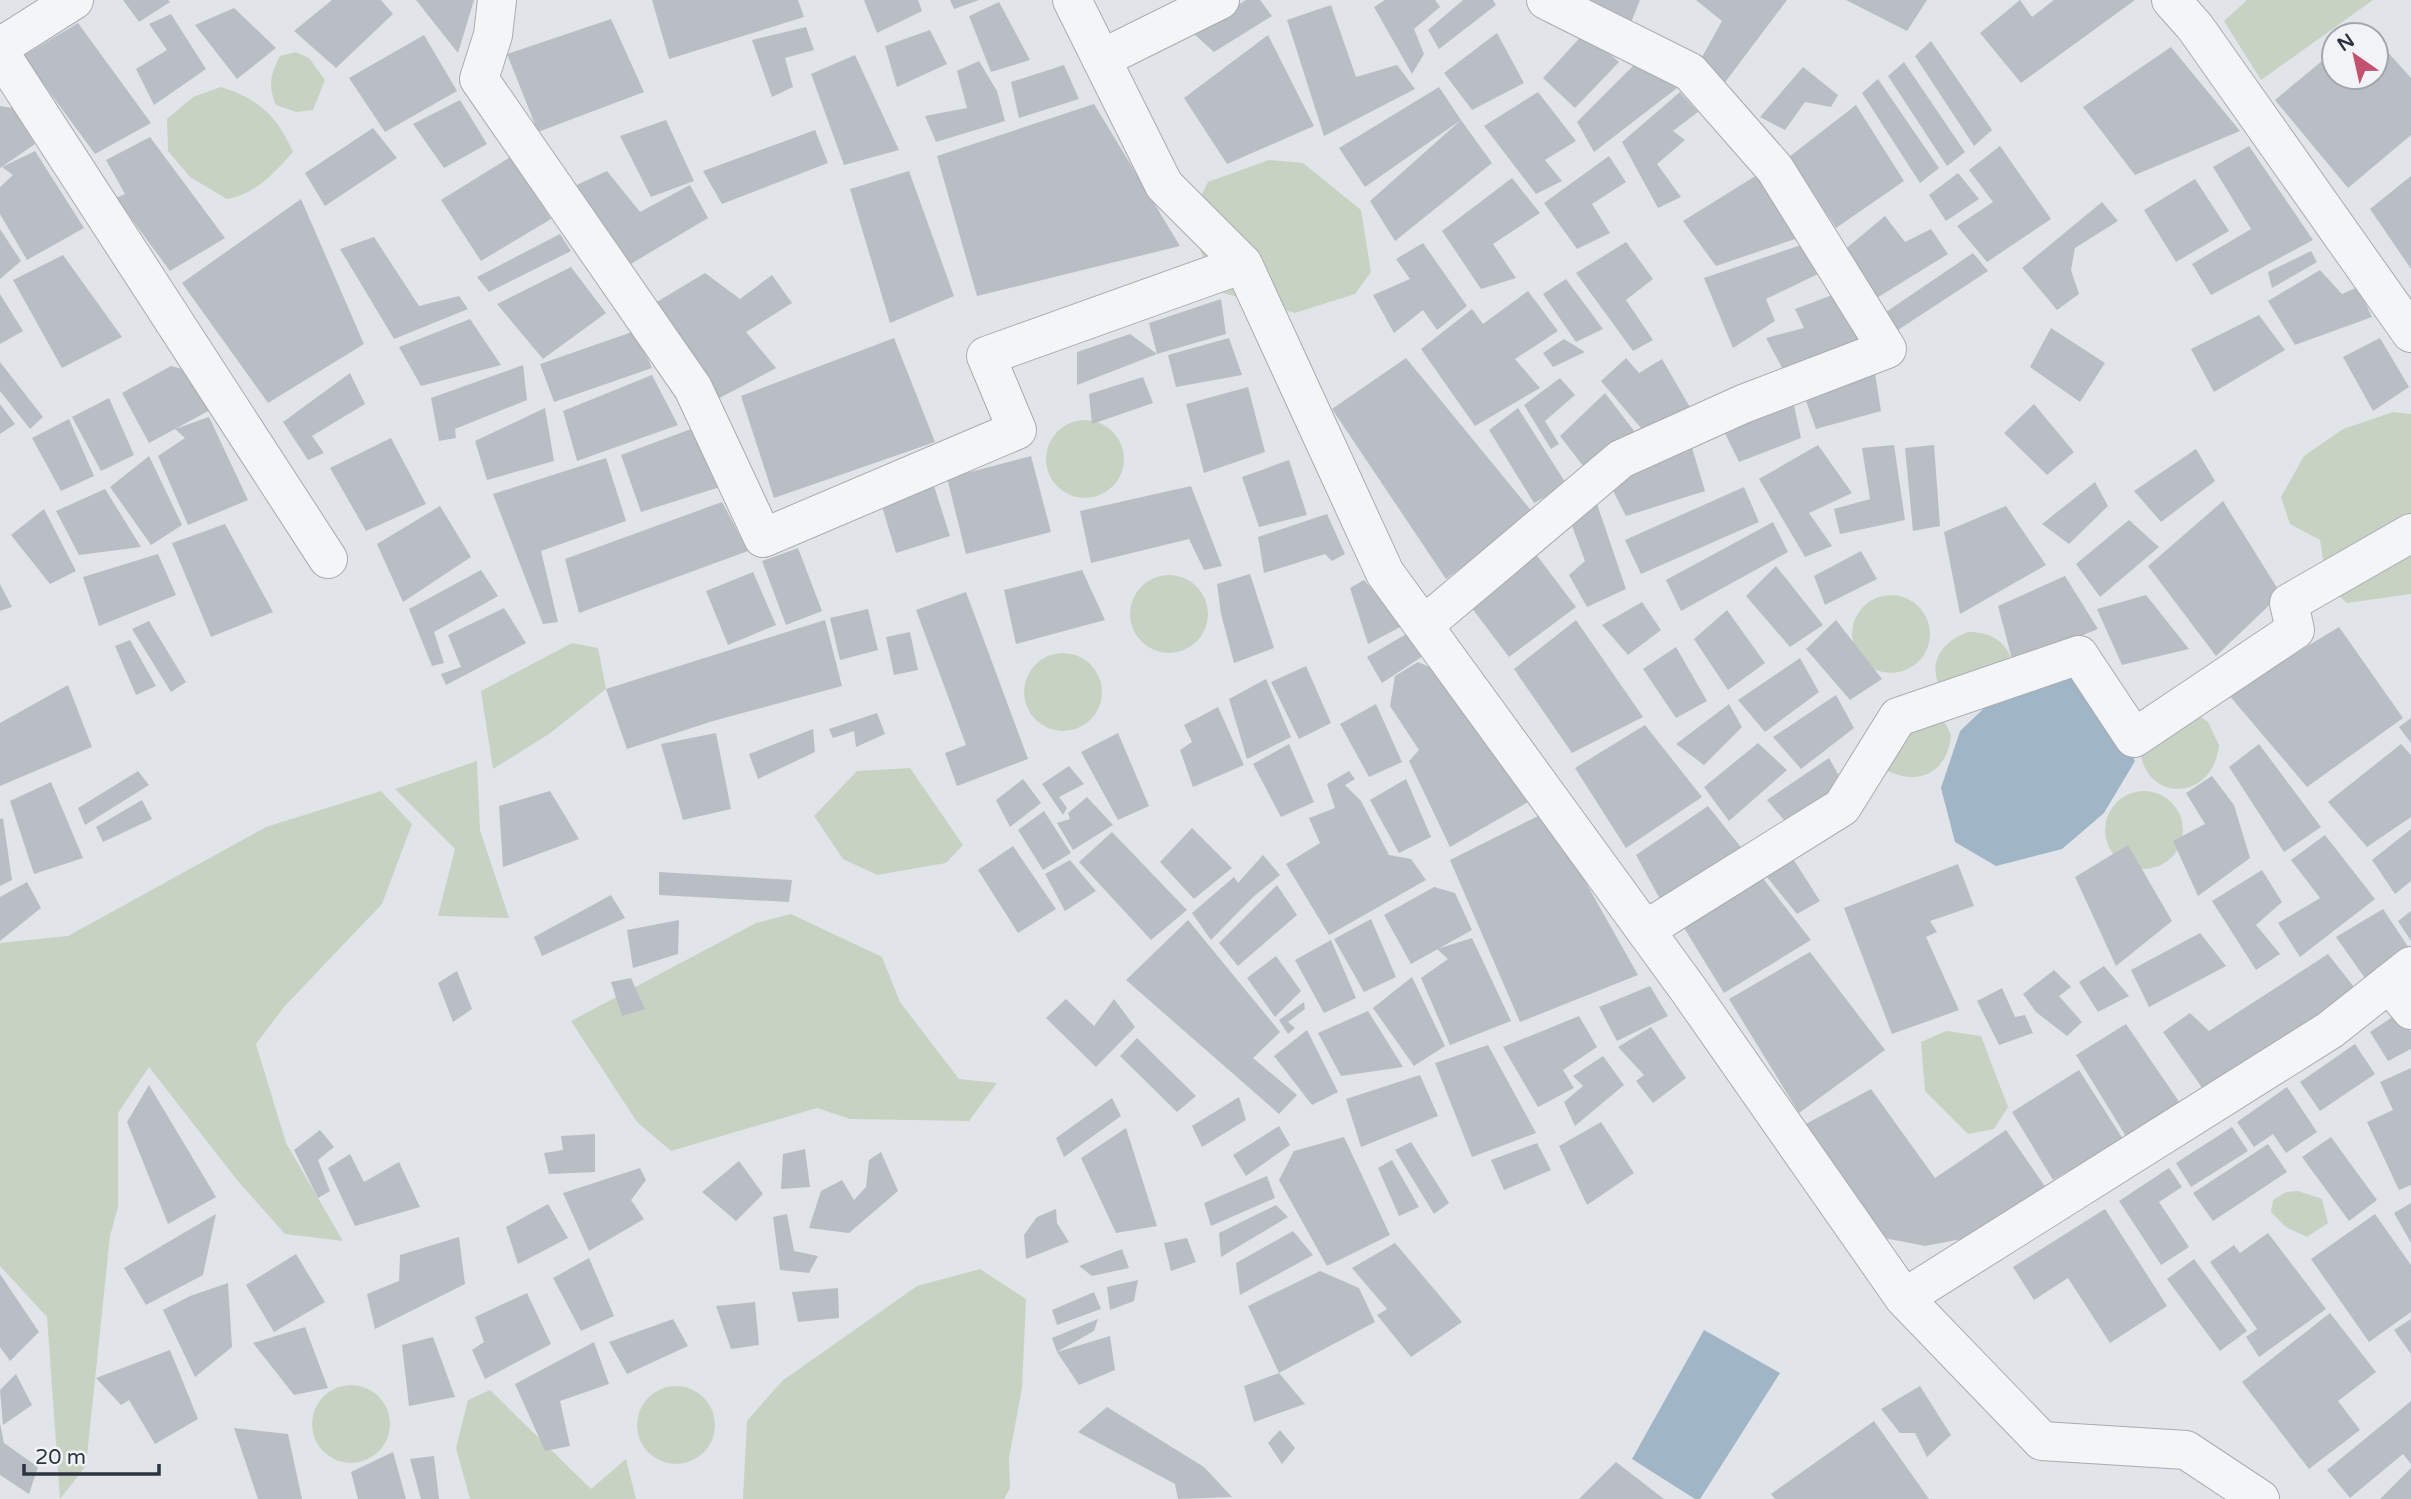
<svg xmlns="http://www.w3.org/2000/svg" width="2411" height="1499" viewBox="0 0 2411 1499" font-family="'Varela Round',sans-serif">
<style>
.green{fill:#c8d2c3}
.water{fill:#a0b5c5}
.building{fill:#b9bec5}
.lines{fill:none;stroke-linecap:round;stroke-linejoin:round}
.minor-casing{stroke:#a7acb3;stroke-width:40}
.minor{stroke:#f4f5f7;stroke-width:38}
</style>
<rect width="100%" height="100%" fill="#e1e5e9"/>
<path class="green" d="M2247,0H2373L2261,80L2224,21Z
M296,52L309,58L325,80L313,110L296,112L276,105C268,86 270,75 280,56Z
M221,87C259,99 277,116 293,152C273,174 257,193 227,199L190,177L168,151L167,119L193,97Z
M1269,160L1303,163L1361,210L1371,272L1355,294L1295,313L1216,291L1189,220L1208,182Z
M2393,412L2411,414V594L2347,603L2327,585L2320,540L2290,524L2281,497L2304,456L2343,429Z
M1046 459a39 39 0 1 1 78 0a39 39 0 1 1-78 0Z
M1130 614a39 39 0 1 1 78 0a39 39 0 1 1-78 0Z
M1852 634a39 39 0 1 1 78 0a39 39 0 1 1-78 0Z
M1968,632C1993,632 2007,642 2014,666L1987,708C1938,715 1910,653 1968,632Z
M572,643L598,648L606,689L549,734L493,769L481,691Z
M1024 692a39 39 0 1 1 78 0a39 39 0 1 1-78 0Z
M1940,712L1951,735C1948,772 1919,787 1886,770L1876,722Z
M2198,715L2208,722L2219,745C2213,804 2141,803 2140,745Z
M477,761L480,830L509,918L438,916L455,849L395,789Z
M910,768L963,845L946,863L877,875L843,859L814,816L857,771Z
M2105 830a39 39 0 1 1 78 0a39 39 0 1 1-78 0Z
M381,791L412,824L382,904L284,1007L256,1044L286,1143L343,1241L285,1234L237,1180L149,1067L118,1113V1207L110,1236L86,1466L60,1499L47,1317L0,1266V943L68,936L266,827Z
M791,914L882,957L900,1002L959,1079L997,1083L969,1121L850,1119L817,1108L671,1151L637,1122L571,1021L756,923Z
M1946,1031L1981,1036L2008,1107L1994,1129L1968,1134L1925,1091L1921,1042Z
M2298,1191L2322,1199L2328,1223L2307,1237L2286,1227L2271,1212L2273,1200L2286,1192Z
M980,1269L1026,1299L1022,1388L1009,1458L1010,1488L1004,1499H743L747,1421L782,1381L917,1286Z
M312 1424a39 39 0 1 1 78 0a39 39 0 1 1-78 0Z
M637 1425a39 39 0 1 1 78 0a39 39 0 1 1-78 0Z
M490,1390L591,1489L626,1459L636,1499H470L456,1448L468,1400Z"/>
<path class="water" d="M2055,672L2096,680L2135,761L2104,813L2062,849L1996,866L1955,842L1941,788L1960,731L1997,696Z
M1704,1330L1780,1373L1700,1499H1695L1632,1459Z"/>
<path class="building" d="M123,0H168L170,2L139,22Z
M332,0H381L393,14L336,68L294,31Z
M416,0H474L458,53Z
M652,0H798L804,17L669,59Z
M864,0H918L922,11L877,33Z
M950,0H979L954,9Z
M1246,0H1260L1272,16L1214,52L1193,33Z
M1385,0H1435L1440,7L1414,29L1424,54L1412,74L1374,7Z
M1463,0H1493L1496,5L1439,49L1428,30Z
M1582,0H1640L1630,25Z
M1696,0H1787L1723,85L1697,66L1722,21Z
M1846,0H1927L1907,31Z
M2020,0L2032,17L2054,0H2135L2021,83L1980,33Z
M999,2L1030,60L991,72L969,16Z
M1331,5L1356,77L1397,65L1415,89L1324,136L1287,20Z
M234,8L276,48L237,79L195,25Z
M171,14L206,69L154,105L136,69L167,50L149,24Z
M611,19L644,92L538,132L507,54Z
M78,23L151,123L95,154L23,56Z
M806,27L814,50L785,58L793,87L772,97L752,40Z
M930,30L947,64L897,87L885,46Z
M1585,32L1619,62L1575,108L1543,78Z
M1497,33L1524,83L1472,110L1444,73Z
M424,35L457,91L385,132L349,78Z
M1268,35L1314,126L1227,164L1184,98Z
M2376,39L2411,78V135L2348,188L2275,100L2334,51V77H2376Z
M1931,41L1992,130L1974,146L1915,56Z
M2171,47L2240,131L2135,175L2083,107Z
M855,55L899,150L844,165L811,74Z
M979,61L997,91L1005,121L936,142L925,116L967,108L957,71Z
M1904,62L1965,152L1947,166L1888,76Z
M1636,63L1677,88L1594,152L1577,122Z
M1064,65L1079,99L1019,118L1011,82Z
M1803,67L1838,95L1831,107L1805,102L1785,130L1760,117Z
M1878,79L1939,168L1920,183L1862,93Z
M1439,87L1461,120L1365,187L1339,148Z
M1538,92L1576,141L1545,160L1562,181L1536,194L1484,126Z
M1680,92L1698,112L1673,131L1685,140L1657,164L1681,197L1658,208L1622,142Z
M460,100L487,144L444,168L413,124Z
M1094,104L1180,246L977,296L937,156Z
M1856,105L1904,181L1836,228L1789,157Z
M0,106L13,108L35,144L0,168Z
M666,120L694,181L651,197L620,136Z
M1461,120L1492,163L1395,241L1370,201Z
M373,128L397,158L325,206L305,173Z
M815,130L828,163L722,204L703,171Z
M150,137L225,238L170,271L116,198L125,194L106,160Z
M2000,146L2051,219L1987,262L1957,226L1993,202L1969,170Z
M2249,146L2313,240L2211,295L2192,264L2251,229L2213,167Z
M35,151L84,228L27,260L0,214V187L13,175L2,167Z
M512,156L551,219L481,261L441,200Z
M1609,156L1626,182L1592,204L1610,233L1577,249L1544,203Z
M607,171L640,212L690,185L708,218L624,268L570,188Z
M909,171L954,296L890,323L850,189Z
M1958,173L1979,199L1946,221L1929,195Z
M1757,175L1804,236L1716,266L1683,221Z
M2411,176V269L2370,209Z
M1512,178L1540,213L1493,244L1516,278L1481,289L1442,231Z
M2195,179L2229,231L2176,262L2144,210Z
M301,199L364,344L268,403L182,283Z
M2102,202L2118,221L2075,248L2071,270L2079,294L2057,310L2022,268Z
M1885,216L1905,242L1931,229L1948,254L1875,299L1843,251Z
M0,229L21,261L0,279Z
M560,234L571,251L489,292L477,277Z
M374,237L419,306L459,296L468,309L394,339L340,249Z
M1626,242L1653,279L1626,300L1653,340L1633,351L1576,273Z
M1423,243L1467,306L1437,330L1423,310L1394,333L1373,295L1410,279L1396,259Z
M1804,244L1820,273L1766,299L1775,321L1733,348L1704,278Z
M2311,251L2317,262L2272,288L2268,272Z
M1973,253L1988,271L1898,330L1883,314Z
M63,255L122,337L62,368L13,280Z
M571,267L606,313L543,359L497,304Z
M2320,270L2342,294L2358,287L2372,317L2295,345L2268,301Z
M705,273L740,299L772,275L792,303L746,332L776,368L712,402L655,303Z
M1566,279L1603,329L1576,342L1543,294Z
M1528,291L1558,331L1515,359L1540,388L1475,426L1421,349L1472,309L1483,324Z
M1843,291L1877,347L1786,375L1766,338L1804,328L1795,309Z
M0,294L23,331L0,344Z
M1221,299L1226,334L1157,354L1149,323Z
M2259,315L2285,350L2214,392L2191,349Z
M470,319L501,365L421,386L399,347Z
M2051,328L2105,363L2080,402L2030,367Z
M635,331L652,368L554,402L540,364Z
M1130,334L1157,354L1077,385V352Z
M894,338L935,442L774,498L741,396Z
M1229,338L1242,375L1176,387L1168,355Z
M2380,338L2409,387L2373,411L2343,357Z
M1564,339L1585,352L1553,367L1543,353Z
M1406,358L1534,514L1446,579L1332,409Z
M1626,358L1639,373L1662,359L1691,409L1646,434L1601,381Z
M0,362L43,417L30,429L0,391Z
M523,365L527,400L455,429L456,438L439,441L431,398Z
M171,366L193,372L210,410L175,429L209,417L248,500L188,525L158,456L185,438L175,429L149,443L122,393Z
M350,373L365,404L312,436L324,453L308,460L283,422Z
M1875,373L1881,411L1816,429L1802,390Z
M652,375L678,425L577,461L563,411Z
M1143,377L1153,403L1092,424L1089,394Z
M1560,378L1575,395L1545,421L1559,444L1551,449L1524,405Z
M1248,387L1265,452L1204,473L1186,404Z
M1605,393L1641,440L1590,475L1560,436Z
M109,398L134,455L101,471L72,417Z
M1793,401L1801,438L1739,462L1721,425Z
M0,404L15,424L0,434Z
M2034,404L2074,452L2047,475L2004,433Z
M545,408L554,461L487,480L475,441Z
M1518,408L1567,485L1534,503L1489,430Z
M69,419L94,476L61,491L32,438Z
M691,429L720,487L641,512L621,455Z
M391,438L426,504L366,531L330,468Z
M1818,445L1852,493L1809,513L1832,546L1805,557L1759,479Z
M1894,445L1905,520L1840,534L1834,509L1870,499L1862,448Z
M1934,445L1940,526L1913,531L1905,448Z
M1692,448L1705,491L1626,516L1610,485Z
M2196,449L2215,481L2161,522L2134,491Z
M149,456L182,525L151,545L110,487Z
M1031,456L1051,532L966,554L947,478Z
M606,458L626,521L541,551L558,622L543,624L493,494Z
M1289,460L1307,515L1259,527L1242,477Z
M2095,482L2108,506L2069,544L2042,524Z
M934,486L950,536L896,553L881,503Z
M1191,486L1222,566L1204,570L1189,539L1091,563L1080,511Z
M1744,487L1759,522L1641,574L1625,540Z
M105,489L141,547L79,555L56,511Z
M1596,501L1626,589L1587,607L1569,575L1585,561L1571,523Z
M2223,501L2281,594L2216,656L2148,566Z
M722,502L748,551L579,613L565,559Z
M440,506L471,557L403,602L377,544Z
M2006,506L2046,565L1960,614L1944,532Z
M44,509L76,571L50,584L11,535Z
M1327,514L1345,554L1332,561L1325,554L1264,573L1258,537Z
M2129,520L2159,547L2100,597L2076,564Z
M1773,522L1788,552L1681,611L1666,580Z
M225,524L273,612L211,637L172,543Z
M798,548L822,611L786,625L762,561Z
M1861,551L1877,579L1825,605L1814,576Z
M1535,553L1576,607L1509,657L1468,603Z
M158,554L176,595L99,626L83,577Z
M1776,566L1823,625L1790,647L1746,596Z
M481,570L498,596L434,632L444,663L432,666L409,609Z
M1082,570L1105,620L1016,644L1004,590Z
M753,572L776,625L728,645L706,591Z
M1250,574L1274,648L1234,663L1221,614L1217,584Z
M2065,576L2098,629L2013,663L1998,606Z
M1364,580L1404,625L1368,644L1350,588Z
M0,584L12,607L0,611Z
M966,592L1028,759L957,786L945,753L966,745L916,610Z
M2146,595L2189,649L2122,665L2097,609Z
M1642,602L1661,630L1628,655L1602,625Z
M504,608L526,643L446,685L441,674L461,667L448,635Z
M868,609L878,650L840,660L830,618Z
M1727,610L1765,663L1728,690L1694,639Z
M825,620L842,686L713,721L627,749L606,689Z
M1576,620L1643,717L1572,753L1514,669Z
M1836,620L1882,679L1850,700L1806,649Z
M149,621L186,682L171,692L132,629Z
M2339,627L2403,718L2307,787L2228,694Z
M910,632L918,670L894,675L886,637Z
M1408,633L1423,656L1382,683L1367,657Z
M130,640L156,686L136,695L115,646Z
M1676,647L1707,701L1676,718L1643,669Z
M1800,658L1819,692L1765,732L1738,700Z
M1418,662L1443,673L1535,798L1450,847L1409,761L1419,750L1390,706L1395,676Z
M1306,666L1331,723L1299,739L1271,682Z
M1266,679L1291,737L1247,759L1229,699Z
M68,685L92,747L0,786V723Z
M1836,695L1854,728L1801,769L1773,737Z
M1376,704L1402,762L1369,777L1340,724Z
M1729,704L1742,727L1704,765L1676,744Z
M1218,707L1244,765L1193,787L1180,750L1192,742L1184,725Z
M877,713L885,734L856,747L854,731L833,738L829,729Z
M2411,718V743L2399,727Z
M1645,725L1702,797L1626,848L1575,768Z
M813,729L815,752L758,779L749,754Z
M716,733L731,809L683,820L661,744Z
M1118,733L1149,806L1118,820L1081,752Z
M1758,743L1787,770L1729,821L1704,787Z
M1289,744L1314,802L1281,817L1253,764Z
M2259,744L2321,827L2284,852L2229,767Z
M2401,744L2411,755V817L2367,847L2328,802Z
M1829,758L1848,792L1794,832L1767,800Z
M1069,766L1084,784L1059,797L1067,808L1063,815L1042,784Z
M138,771L149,785L85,825L78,808Z
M1349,771L1355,779L1345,785L1361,801L1389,855L1411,859L1426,880L1329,935L1286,864L1320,843L1309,818L1335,808L1327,784Z
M2212,776L2234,805L2250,858L2198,896L2173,841L2205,824L2186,793Z
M1023,779L1041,803L1010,827L996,800Z
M1406,779L1431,837L1399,853L1370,800Z
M51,782L83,858L34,874L10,801Z
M550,791L579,839L503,867L499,806Z
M1087,797L1113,825L1073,850L1057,823L1070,819L1068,813Z
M142,800L152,819L103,842L96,827Z
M1708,806L1748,856L1668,914L1636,855Z
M1044,811L1071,853L1043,870L1018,830Z
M1546,812L1638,975L1520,1022L1450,860Z
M3,818L12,880L0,886V819Z
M1192,828L1232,868L1194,899L1160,862Z
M2411,829V881L2395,894L2372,860Z
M1112,832L1187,910L1151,940L1079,862Z
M2325,835L2375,899L2300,957L2278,923L2320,898L2291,860Z
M2128,845L2172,921L2116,966L2075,877Z
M1013,846L1056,909L1018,933L978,870Z
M1790,854L1820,901L1797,914L1762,871Z
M1263,855L1280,875L1253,897L1211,940L1192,913L1234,877L1238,883Z
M1070,860L1096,891L1065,911L1045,874Z
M1958,864L1974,906L1930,921L1937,932L1926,937L1959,1010L1892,1034L1844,908Z
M1754,867L1811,940L1724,993L1681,923Z
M2262,870L2282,902L2256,925L2280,954L2256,970L2212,901Z
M659,872L792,880L789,902L659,895Z
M27,882L41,908L0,941V897Z
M1277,885L1297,915L1238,966L1219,943Z
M1434,887L1455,893L1472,930L1411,964L1384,915Z
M611,895L625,918L542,956L534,937Z
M2383,909L2411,951L2369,984L2336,937Z
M2411,911V941L2398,921Z
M1371,919L1396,977L1364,992L1334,939Z
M679,920L678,954L633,968L627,930Z
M1188,920L1280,1032L1253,1058L1297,1095L1279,1114L1126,980Z
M2200,933L2226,966L2149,1007L2131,970Z
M1472,938L1511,1021L1450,1045L1421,978L1448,959L1437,949Z
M1331,940L1356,998L1324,1013L1295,960Z
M1810,952L1885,1050L1799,1113L1729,999Z
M2328,954L2358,992L2205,1092L2163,1032L2190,1013L2209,1031Z
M1276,956L1301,991L1275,1017L1247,978Z
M2104,966L2129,996L2098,1012L2079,982Z
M2054,970L2071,987L2059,996L2082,1022L2067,1036L2036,1012L2023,994Z
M457,971L472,1009L453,1022L438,983Z
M1412,977L1445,1046L1414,1066L1373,1008Z
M631,978L645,1009L622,1016L611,982Z
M1650,986L1668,1016L1617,1041L1599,1007Z
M2002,988L2015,1017L2025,1015L2033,1033L1999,1045L1977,1001Z
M1066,999L1094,1026L1114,999L1135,1027L1096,1067L1046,1018Z
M1304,1002L1305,1009L1288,1022L1295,1028L1288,1034L1279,1020Z
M1368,1011L1403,1067L1341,1076L1318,1033Z
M2400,1012L2411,1032V1049L2388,1061L2370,1032Z
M1579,1016L1597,1047L1563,1070L1574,1088L1538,1107L1503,1047Z
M2126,1024L2182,1106L2127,1138L2076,1055Z
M1651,1027L1686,1078L1653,1103L1636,1081L1644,1075L1618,1047Z
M1307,1030L1338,1092L1312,1105L1274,1056Z
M1137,1038L1196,1096L1177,1112L1120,1056Z
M2355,1044L2375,1074L2320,1111L2300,1082Z
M1488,1045L1536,1133L1472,1157L1435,1063Z
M1603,1056L1624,1085L1575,1126L1564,1102L1583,1086L1573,1076Z
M2411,1068V1185L2399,1190L2367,1122L2393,1110L2380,1082Z
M2079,1070L2123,1139L2053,1180L2012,1112Z
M1420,1075L1438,1116L1361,1147L1346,1099Z
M149,1085L216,1197L168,1224L127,1122Z
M2287,1087L2317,1132L2286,1153L2273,1134L2254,1147L2237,1122Z
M1871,1089L1935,1178L2006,1130L2046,1188L1962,1239L1925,1246L1884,1238L1804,1125Z
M1239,1097L1246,1120L1202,1147L1192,1126Z
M1112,1098L1121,1116L1064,1157L1056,1138Z
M1601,1122L1634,1173L1587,1205L1559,1146Z
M1279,1126L1290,1145L1246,1176L1233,1155Z
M2232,1127L2248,1151L2191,1187L2176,1163Z
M1126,1128L1157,1226L1116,1233L1081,1158Z
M320,1130L334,1147L318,1160L330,1191L318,1198L294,1150Z
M595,1134V1172L549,1174L544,1153L563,1150L561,1136Z
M1344,1137L1390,1235L1327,1266L1279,1180L1294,1151Z
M2331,1137L2377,1200L2349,1221L2302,1157Z
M1411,1142L1449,1203L1434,1214L1395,1150Z
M1537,1143L1551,1170L1504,1190L1491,1160Z
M2268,1144L2287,1172L2213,1221L2193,1193Z
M805,1149L810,1187L781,1189L783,1154Z
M881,1152L898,1191L849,1233L809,1228L821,1191L842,1180L854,1200L866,1187L869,1160Z
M350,1154L364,1182L399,1162L420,1207L355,1226L328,1168Z
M1392,1160L1419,1207L1399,1216L1378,1168Z
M739,1161L763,1194L736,1221L702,1192Z
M640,1168L646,1180L631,1200L644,1219L589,1251L563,1193Z
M2169,1168L2182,1187L2159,1202L2189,1247L2161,1265L2119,1201Z
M1267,1176L1275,1198L1211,1226L1204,1203Z
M2411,1203V1243L2394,1213Z
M548,1204L568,1238L518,1264L506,1227Z
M1276,1205L1288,1217L1221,1257L1219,1233Z
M1056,1209L1057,1223L1069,1242L1026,1259L1024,1235L1037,1217Z
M2105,1209L2167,1306L2110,1343L2068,1278L2034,1300L2013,1267Z
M216,1214L203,1275L146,1305L124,1268Z
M787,1214L794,1251L818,1256L809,1273L780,1270L773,1217Z
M2375,1214L2411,1265V1312L2369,1342L2311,1259Z
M1293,1231L1313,1255L1240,1295L1236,1263Z
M2268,1233L2326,1309L2259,1357L2246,1337L2257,1329L2210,1262L2234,1245L2240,1253Z
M459,1237L465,1284L375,1329L367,1294L399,1281L400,1255Z
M1187,1238L1196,1262L1171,1271L1164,1243Z
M1395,1243L1462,1322L1411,1357L1377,1315L1387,1309L1352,1268Z
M1122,1249L1129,1268L1092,1276L1079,1266Z
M296,1254L325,1302L274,1332L246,1285Z
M589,1258L614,1316L581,1331L553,1278Z
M2194,1259L2247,1331L2220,1351L2167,1279Z
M1320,1271L1359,1288L1375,1322L1279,1373L1305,1404L1254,1422L1244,1386L1279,1373L1248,1306Z
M0,1274L39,1332L10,1361L0,1347Z
M1138,1280L1134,1301L1110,1310L1107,1287Z
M228,1283L232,1347L195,1377L163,1310L190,1296Z
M838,1288L839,1318L798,1322L792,1292Z
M1094,1292L1101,1309L1057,1325L1052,1310Z
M527,1293L551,1344L485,1379L472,1350L484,1342L475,1317Z
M755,1302L759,1345L731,1349L716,1306Z
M2330,1313L2376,1372L2338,1401L2360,1430L2309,1469L2242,1382Z
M673,1319L688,1346L627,1374L609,1342Z
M1098,1319L1094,1331L1057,1352L1110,1336L1115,1370L1079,1385L1057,1352L1052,1338Z
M2411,1319V1354L2394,1330Z
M305,1327L328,1388L294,1395L253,1343Z
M433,1337L455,1397L409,1406L402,1345Z
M594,1342L609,1384L560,1401L570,1446L545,1451L515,1384Z
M170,1350L198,1419L155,1444L129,1400L121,1405L96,1378Z
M16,1374L32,1405L3,1425L0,1390Z
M1920,1386L1951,1435L1927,1457L1915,1433H1900L1881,1409Z
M2411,1401V1464L2403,1454L2350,1498L2327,1470Z
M1107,1407L1204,1467L1232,1497L1178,1499L1175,1484L1078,1432Z
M1874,1421L1929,1499H1775L1771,1494Z
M0,1423L4,1443L38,1467L29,1494L0,1475Z
M234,1428L288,1434L302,1499H258Z
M1280,1430L1295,1448L1282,1464L1268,1443Z
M393,1452L406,1499H358L351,1472Z
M434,1456L439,1499H421L410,1459Z
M1616,1462L1664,1499H1579Z
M2411,1468V1499H2380Z"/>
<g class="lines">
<defs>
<path id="minor" d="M497,0L493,35L479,79L693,388L763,538L1017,430L986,356L1243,264
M1072,0L1164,185L1243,264L1385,573L1688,989L1904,1298L2042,1441L2186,1450L2260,1499
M2171,0L2195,27L2411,333
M0,47L74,0
M0,53L328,559
M1101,59L1220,0
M1424,625L1621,459L1743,404L1887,349L1775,169L1690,72L1546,0
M1645,930L1842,807L1898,717L2079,655L2134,738L2295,630L2289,603L2411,533
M2389,983L2411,1010
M1904,1298L2330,1030L2411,966"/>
</defs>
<use href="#minor" class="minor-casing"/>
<use href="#minor" class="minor"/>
</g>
<g transform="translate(2355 56) rotate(326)"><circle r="33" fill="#f1f3f6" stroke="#a2a7ad" stroke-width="2"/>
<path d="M0-5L12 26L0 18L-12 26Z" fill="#c2526d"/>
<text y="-10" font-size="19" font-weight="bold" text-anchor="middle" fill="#2b343f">N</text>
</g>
<path d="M24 1464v10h135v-10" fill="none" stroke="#2b343f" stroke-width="3.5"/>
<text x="35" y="1464" font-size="21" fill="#2b343f" stroke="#f1f3f6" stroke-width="5" paint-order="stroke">20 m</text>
</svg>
